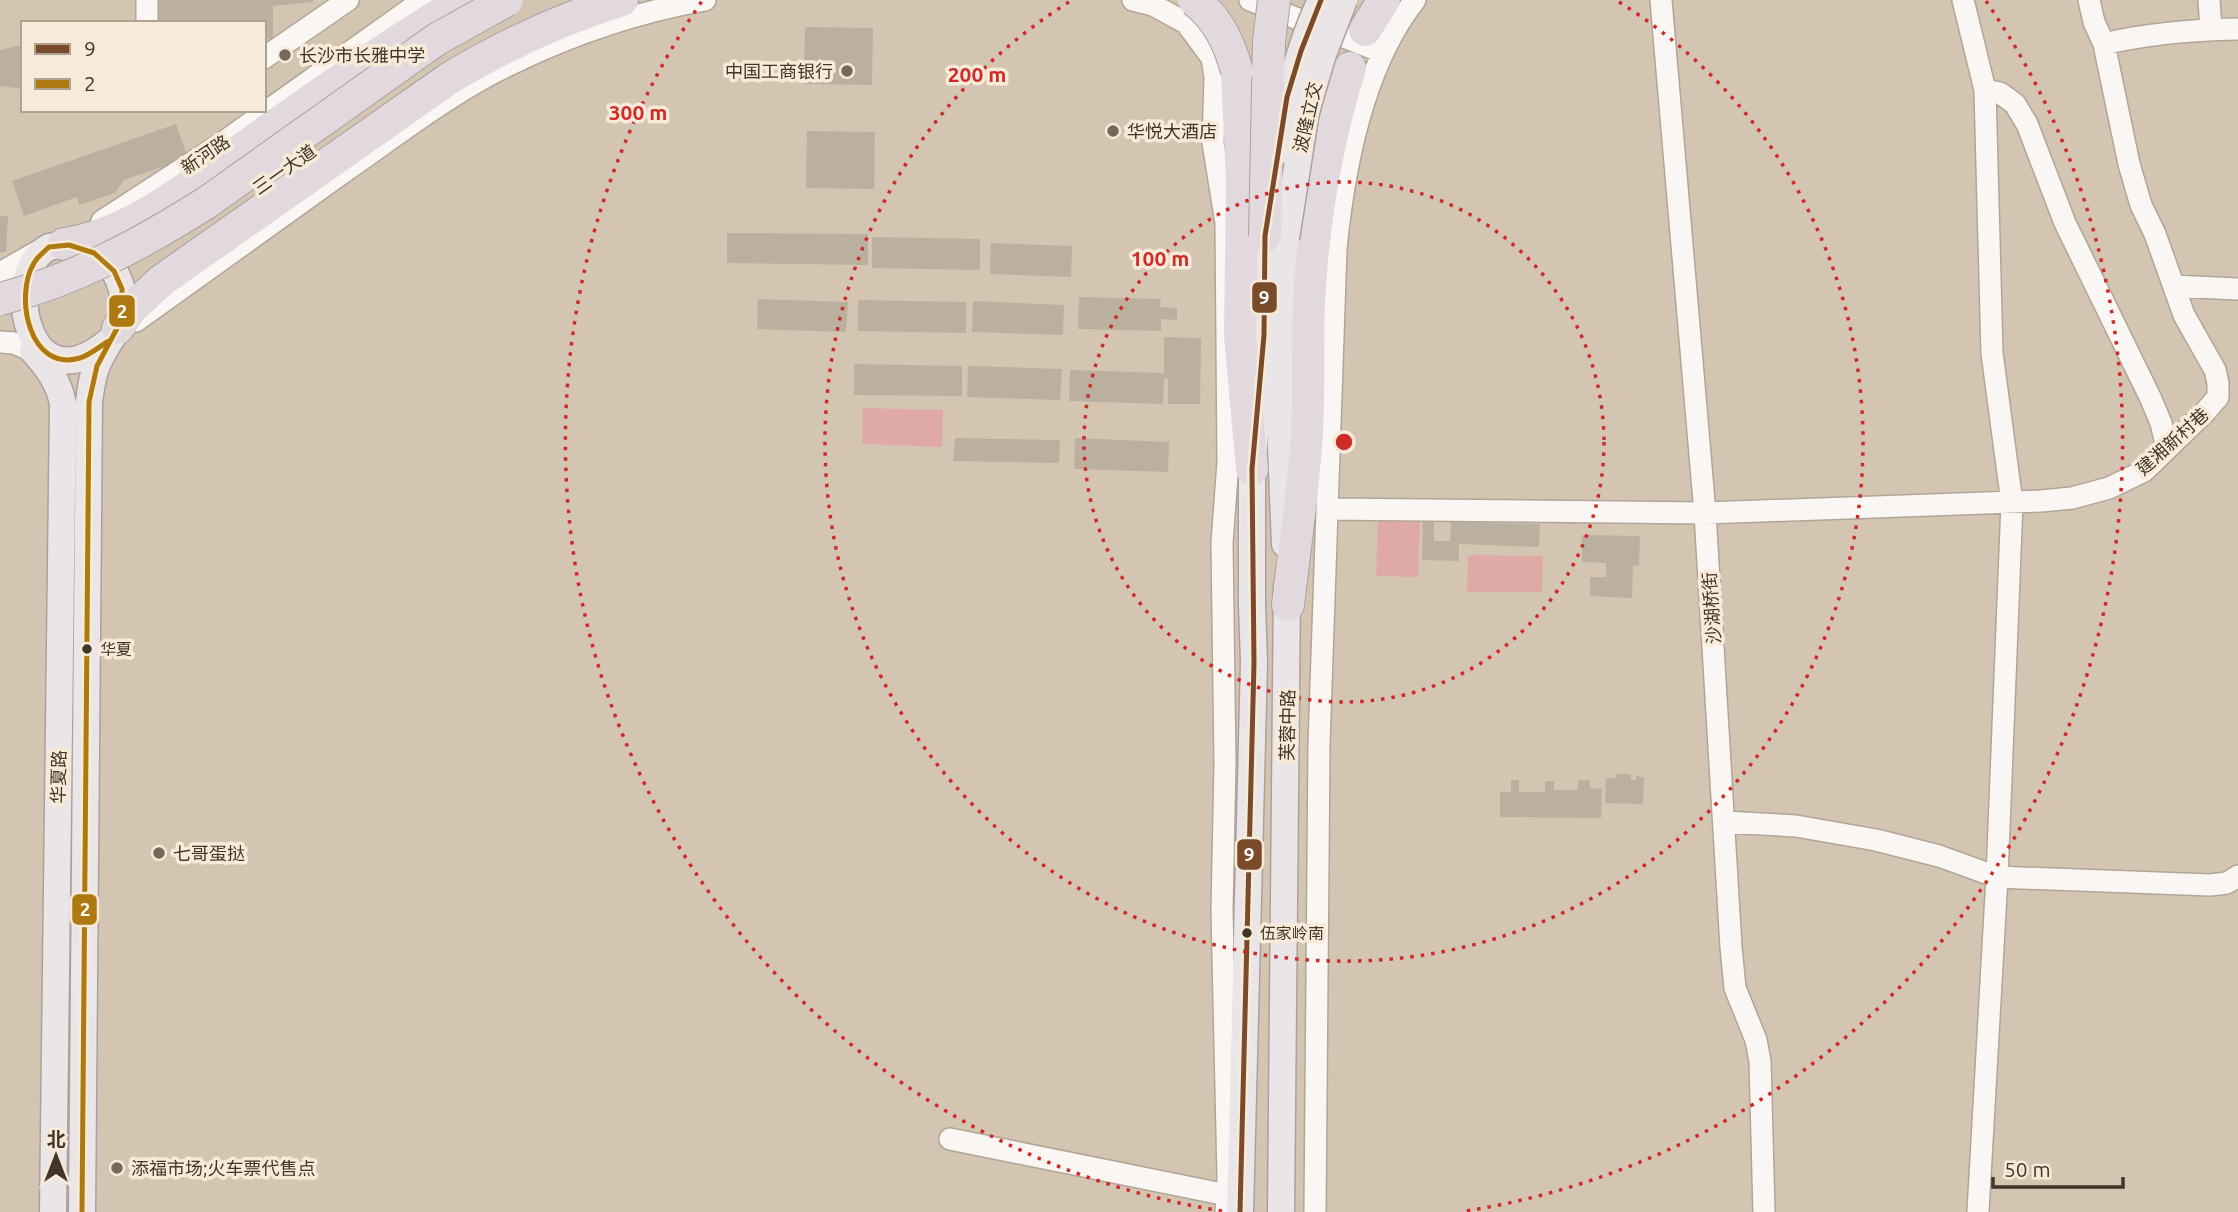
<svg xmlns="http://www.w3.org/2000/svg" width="2238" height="1212" viewBox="0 0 2238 1212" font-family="Ubuntu,'Noto Sans SC',sans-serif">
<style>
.green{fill:#dfaaa6}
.building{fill:#bbafa0}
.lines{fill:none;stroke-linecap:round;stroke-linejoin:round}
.minor-casing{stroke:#b1a596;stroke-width:24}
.major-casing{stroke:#aca09d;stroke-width:29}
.highway-casing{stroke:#aca09d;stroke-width:34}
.minor{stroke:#f9f6f3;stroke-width:21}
.major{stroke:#eae5e7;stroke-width:26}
.highway{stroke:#e1d9de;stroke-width:32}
.major-bridge-casing{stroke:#aca09d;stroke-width:29;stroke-linecap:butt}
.highway-bridge-casing{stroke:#aca09d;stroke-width:34;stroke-linecap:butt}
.major-bridge{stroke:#eae5e7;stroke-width:26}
.highway-bridge{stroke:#e1d9de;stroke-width:32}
.bus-1-casing{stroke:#f8ead8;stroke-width:10}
.bus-2-casing{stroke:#f8ead8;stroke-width:10}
.bus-1{stroke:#7a4b2a;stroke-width:5}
.bus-2{stroke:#ae7910;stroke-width:5}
.ring{fill:none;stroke:#cf2928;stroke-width:3.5;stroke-dasharray:3.5 7}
.poi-dot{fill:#746858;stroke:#f8ead8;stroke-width:2.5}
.bus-dot{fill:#413627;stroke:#f8ead8;stroke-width:2.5}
.labels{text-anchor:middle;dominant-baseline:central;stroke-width:7;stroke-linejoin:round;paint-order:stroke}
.bus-label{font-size:16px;fill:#413627;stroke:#f8ead8;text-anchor:start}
.poi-label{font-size:18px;fill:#413627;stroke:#f8ead8;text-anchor:start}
.street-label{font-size:18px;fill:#413627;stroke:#f8ead8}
.centre{fill:#cf2928;stroke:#f8ead8;stroke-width:3.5}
.ring-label{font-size:21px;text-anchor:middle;font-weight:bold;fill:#cf2928;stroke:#f8ead8;stroke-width:7;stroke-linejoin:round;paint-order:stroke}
.line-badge{stroke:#f8ead8;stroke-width:2.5}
.badge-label{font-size:19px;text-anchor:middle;font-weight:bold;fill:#fff}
</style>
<rect width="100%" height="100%" fill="#d4c5b2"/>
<path class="green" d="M863,408L943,410L942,447L862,444Z
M1378,515L1420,516L1418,577L1376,576Z
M1468,555L1543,556L1542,592H1467Z"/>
<path class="building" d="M154,0H313V2L273,6V39H264V23H154Z
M805,27L873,28L872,85L804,84Z
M18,46L23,47V89L0,86V50Z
M176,124L188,158L124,180L115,193L79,205L77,197L24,216L12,181Z
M807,131L875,132L874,189L806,188Z
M0,216H8L6,252H0Z
M727,233L868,234V265L727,263Z
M872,237L980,239V270L872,268Z
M991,243L1072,246L1071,277L990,274Z
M1079,297L1161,299L1160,307L1177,308V320L1161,319V331L1078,329Z
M758,299L848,302L846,332L757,329Z
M858,300L966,302V333L858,331Z
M973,301L1064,305L1063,335L972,332Z
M1164,337L1201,338L1200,404H1168V379H1164L1163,404L1069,401L1070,370L1164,373Z
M854,364L962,366V396L854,395Z
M968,366L1062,369L1060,400L967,397Z
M955,438L1060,440L1059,463L953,461Z
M1075,438L1169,442L1168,472L1074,469Z
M1423,518L1434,519V541H1450L1451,522L1540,524L1539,547L1459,544V561L1422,560Z
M1582,535L1640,536L1639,566L1633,565L1632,598L1590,596V577H1606V563L1582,562Z
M1616,774H1631V780H1636V775L1644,778L1643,804L1605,803L1606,778H1616Z
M1511,780H1519V792H1545V781H1554V790H1578V780H1590V788L1602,789L1601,818L1500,817V792H1511Z"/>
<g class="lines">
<defs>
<path id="minor" d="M147,0V23
M1133,0L1153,5L1186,23L1212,58L1215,77L1213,143L1226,223L1228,462L1222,543L1225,763L1222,910L1228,1177L1226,1212
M1250,0L1382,52
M1661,0L1705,513L1731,947L1735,988L1756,1040L1760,1061L1764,1212
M1963,0L1985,90L1992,353L2012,503L1997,877L1978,1212
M2209,0L2211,29
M2104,44C2149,33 2192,30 2238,29
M264,58L348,0
M1985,90L2000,93L2015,104L2027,124L2065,223L2150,397L2161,423L2167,448
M102,221L225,141L423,0
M0,273L35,253
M2174,286L2238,289
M136,321C207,270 278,220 348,169C401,132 455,90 513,63C575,33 638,12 705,0
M0,342L14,343L33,351
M1328,509L1705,513L2041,501L2072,498L2109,488L2144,471L2205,412L2218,397V383L2215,370L2184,315L2155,234L2141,205L2129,164L2104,44L2094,22L2089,0
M1725,822L1796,826L1876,840L1939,856L1997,877L2210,885L2227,883L2238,876
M950,1139L1227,1195
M1315,1212L1319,744L1336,249C1344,167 1363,66 1415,0"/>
<path id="major" d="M33,351C48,368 59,382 63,404L53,1212
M1285,544L1281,446L1286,238
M82,1212L89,402C91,388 92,374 99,361C104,349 112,339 118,328C130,304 122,272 100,256C85,246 67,242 49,247C0,272 27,411 109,341
M1240,1212L1254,663L1252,604V469L1264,335L1265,236
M1281,1212L1287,586"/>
<path id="highway" d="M1365,30L1384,0
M1237,71L1242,181L1240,336L1252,469
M64,244C130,235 196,181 250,143C320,94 390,43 464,0
M118,328L131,309L161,281L450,78C505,45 561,19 622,0
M1288,605C1294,552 1302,499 1306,446C1310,399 1307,350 1309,303C1313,222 1326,145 1350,68"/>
</defs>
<use href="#minor" class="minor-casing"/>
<use href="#major" class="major-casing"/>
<use href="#highway" class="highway-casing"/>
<use href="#minor" class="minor"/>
<use href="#major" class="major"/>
<use href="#highway" class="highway"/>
<defs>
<path id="major-bridge" d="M1277,152C1287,100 1298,48 1321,0
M1286,238L1306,111L1323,54L1344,0"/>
<path id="highway-bridge" d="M1194,0C1218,19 1229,42 1237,71
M1265,236L1269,41L1274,0
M0,299C75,280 141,244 206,203L437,39L507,0"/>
</defs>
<use href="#major-bridge" class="major-bridge-casing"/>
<use href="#highway-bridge" class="highway-bridge-casing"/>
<use href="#major-bridge" class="major-bridge"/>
<use href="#highway-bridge" class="highway-bridge"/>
<defs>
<path id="bus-1" d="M1240,1212L1254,663L1252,469L1264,335L1265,236L1287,97L1301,51L1321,0"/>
<path id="bus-2" d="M82,1212L89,402L97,366L122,319V289L114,271L94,253L69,245L49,247C44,252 37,257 34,263C14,296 29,373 80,358C90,355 100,346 109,341"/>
</defs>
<use href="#bus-1" class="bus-1-casing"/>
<use href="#bus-2" class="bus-2-casing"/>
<use href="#bus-1" class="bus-1"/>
<use href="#bus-2" class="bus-2"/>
</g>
<g class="ring">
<circle cx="1344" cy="442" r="260"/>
<path d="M1619 2A519 519 0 1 1 1069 2"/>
<path d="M1222 1211A779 779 0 0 1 702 1M1986 1A779 779 0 0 1 1466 1211"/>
</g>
<g class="poi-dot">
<circle cx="285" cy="55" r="7"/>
<circle cx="847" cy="71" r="7"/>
<circle cx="1113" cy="131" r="7"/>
<circle cx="159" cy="853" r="7"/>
<circle cx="117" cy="1168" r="7"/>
</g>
<g class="bus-dot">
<circle cx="87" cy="649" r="6"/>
<circle cx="1247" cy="933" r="6"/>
</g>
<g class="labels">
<g class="bus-label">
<text x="100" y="649">华夏</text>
<text x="1260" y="933">伍家岭南</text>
</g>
<g class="poi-label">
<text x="299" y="55">长沙市长雅中学</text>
<text x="833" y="71" text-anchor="end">中国工商银行</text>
<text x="1127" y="131">华悦大酒店</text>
<text x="173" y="853">七哥蛋挞</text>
<text x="131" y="1168">添福市场;火车票代售点</text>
</g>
<g class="street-label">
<text transform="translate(1307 117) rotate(-77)">波隆立交</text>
<text transform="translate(205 154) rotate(-34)">新河路</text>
<text transform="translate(284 169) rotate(-35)">三一大道</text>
<text transform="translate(2172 441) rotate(-42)">建湘新村巷</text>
<text transform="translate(1711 608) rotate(-94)">沙湖桥街</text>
<text transform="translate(1287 725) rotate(-89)">芙蓉中路</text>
<text transform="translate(58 777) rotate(-89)">华夏路</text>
</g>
</g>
<circle cx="1344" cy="442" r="10" class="centre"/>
<g class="ring-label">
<text x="977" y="82">200 m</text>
<text x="638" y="120">300 m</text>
<text x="1160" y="266">100 m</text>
</g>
<g class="line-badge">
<rect x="1251" y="281" width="27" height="33" rx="7" fill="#7a4b2a"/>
<rect x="108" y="294" width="28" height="34" rx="7" fill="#ae7910"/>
<rect x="1236" y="838" width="27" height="33" rx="7" fill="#7a4b2a"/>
<rect x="71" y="893" width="27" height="33" rx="7" fill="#ae7910"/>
</g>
<g class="badge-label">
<text x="1264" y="304">9</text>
<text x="122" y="318">2</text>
<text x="1249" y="861">9</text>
<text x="85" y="916">2</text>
</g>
<rect x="21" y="21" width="245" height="91" fill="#f8ead8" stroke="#afa291" stroke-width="2"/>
<rect x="35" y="44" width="35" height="10" fill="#7a4b2a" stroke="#afa291" stroke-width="2"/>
<text x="84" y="56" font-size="21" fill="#413627">9</text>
<rect x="35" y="79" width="35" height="10" fill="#ae7910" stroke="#afa291" stroke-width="2"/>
<text x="84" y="91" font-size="21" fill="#413627">2</text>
<g transform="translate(56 1156)" stroke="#f8ead8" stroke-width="5" paint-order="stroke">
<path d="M0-5L12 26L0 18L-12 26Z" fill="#413627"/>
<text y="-10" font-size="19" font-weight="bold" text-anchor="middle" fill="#413627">北</text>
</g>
<path d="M1993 1177v10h130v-10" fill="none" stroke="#413627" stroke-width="3.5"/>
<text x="2004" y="1177" font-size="21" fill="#413627" stroke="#f8ead8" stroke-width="5" paint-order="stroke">50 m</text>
</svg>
